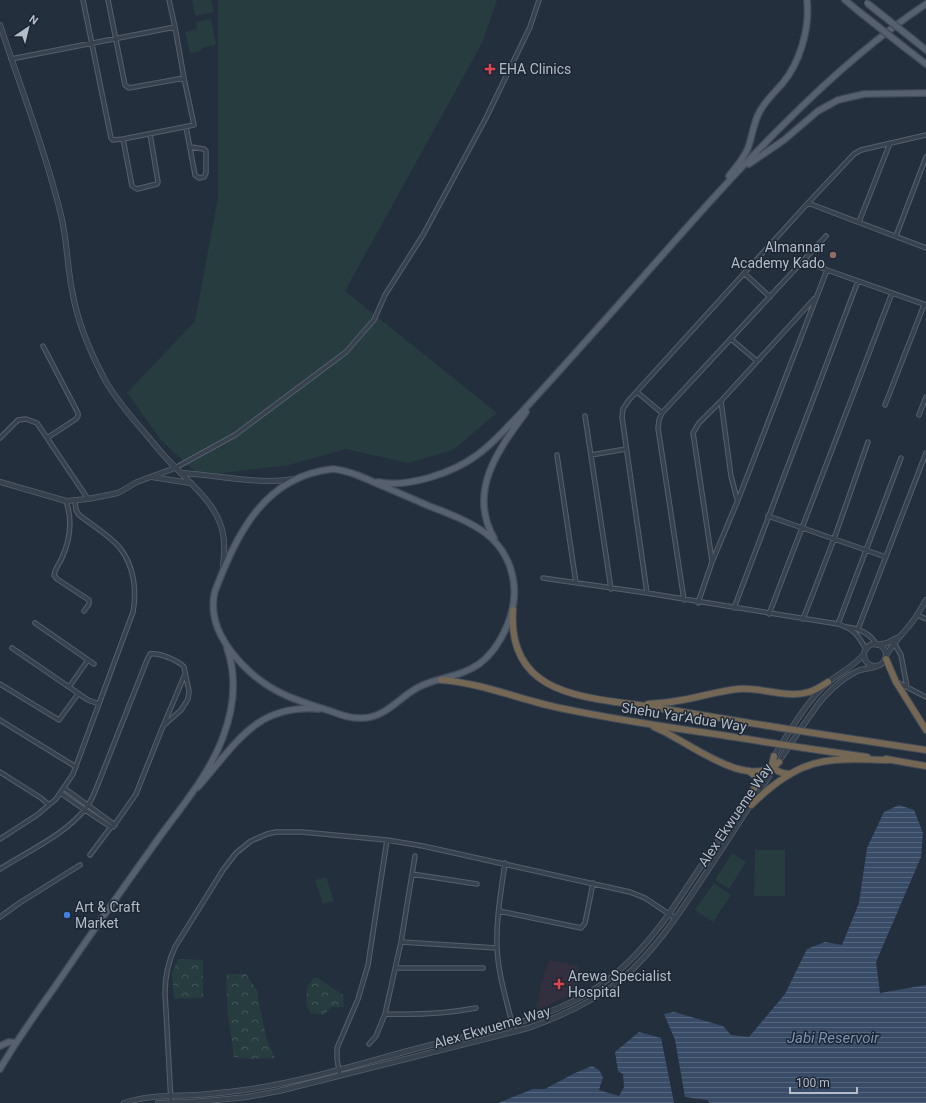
<svg xmlns="http://www.w3.org/2000/svg" width="926" height="1103" viewBox="0 0 926 1103" font-family="Roboto,sans-serif">
<style>
.medical{fill:#32303f}
.green{fill:#263c3f}
.park{fill:url(#park-crowns)}
.water{fill:url(#water-rules)}
.lines{fill:none;stroke-linecap:round;stroke-linejoin:round}
.minor-casing{stroke:#565f6c;stroke-width:5.5}
.tertiary-casing{stroke:#565f6c;stroke-width:6}
.primary-casing{stroke:#414a57;stroke-width:8}
.motorway-casing{stroke:#434c59;stroke-width:8}
.minor{stroke:#38414e;stroke-width:3.5}
.tertiary{stroke:#38414e;stroke-width:4.5}
.primary{stroke:#56606e;stroke-width:5.5}
.motorway{stroke:#746855;stroke-width:6}
.primary-bridge-casing{stroke:#414a57;stroke-width:8;stroke-linecap:butt}
.motorway-bridge-casing{stroke:#434c59;stroke-width:8;stroke-linecap:butt}
.primary-bridge{stroke:#56606e;stroke-width:5.5}
.motorway-bridge{stroke:#746855;stroke-width:6}
.health-dot{fill:#e0444e;stroke:#1d2633;stroke-width:1.5}
.education-dot{fill:#8d6e63;stroke:#1d2633;stroke-width:1.5}
.shop-dot{fill:#3f7fe0;stroke:#1d2633;stroke-width:1.5}
.labels{text-anchor:middle;dominant-baseline:central;stroke-width:3;stroke-linejoin:round;paint-order:stroke}
.poi-label{font-size:14px;fill:#b4bcc9;stroke:#1d2633;text-anchor:start}
.street-label{font-size:14px;fill:#b4bcc9;stroke:#1d2633}
.water-label{font-size:15px;font-style:italic;fill:#7c92b1;stroke:#1d2633}
</style>
<defs>
<pattern id="park-crowns" width="20" height="18" patternUnits="userSpaceOnUse"><rect width="20" height="18" fill="#263c3f"/><path d="M2 6a3 3 0 1 1 6 0M12 15a3 3 0 1 1 6 0" fill="none" stroke="#435659"/></pattern>
<pattern id="water-rules" width="6" height="5" patternUnits="userSpaceOnUse"><rect width="6" height="5" fill="#394c67"/><path d="M0 2.5h6" fill="none" stroke="#53647b"/></pattern>
</defs>
<rect width="100%" height="100%" fill="#242f3e"/>
<path class="medical" d="M549,960L578,966V991L547,1006L536,1009L541,985Z"/>
<path class="green" d="M192,0H211L214,12L195,16Z
M218,0H497L482,43L345,291L497,413L453,450L408,463L346,449L289,465L200,476L162,441L127,393L195,321L218,197Z
M211,19L216,45L202,48L201,51L190,53L185,32L197,29L196,22Z
M755,850H785V896H754Z
M732,853L746,862L729,889L715,880Z
M326,877L334,901L323,904L315,880Z
M714,883L731,895L713,922L695,910Z"/>
<path class="park" d="M178,959L203,960V998L174,999L172,973Z
M227,974H246L258,992V999L267,1040L275,1058L249,1059L234,1057L228,1016L226,979Z
M313,978H318L343,995L344,1007H331L324,1015L311,1013L306,1005L307,988Z"/>
<path class="water" d="M899,805L914,810L923,833L921,857L876,962L880,993L926,985V1103H710L707,1100L685,1097L675,1040L664,1014L674,1012L723,1026L731,1035L749,1037L785,994L807,949L825,942L842,945L859,903L867,848L884,812Z
M639,1032L661,1038L674,1103H498L533,1089H545L575,1073L592,1066L599,1070L603,1077L599,1090L619,1096L624,1087L623,1074L618,1071L615,1052Z"/>
<g class="lines">
<defs>
<path id="minor" d="M83,0L111,138L113,140L123,139L194,125L184,78L129,88L125,85L108,0
M175,27L184,78
M11,59L175,27L169,0
M186,127L195,175L199,178L204,177L206,173V151L204,149L191,147
M123,139L132,186L137,189L157,184L158,182L150,134
M808,203L926,248
M859,222L890,143
M896,236L926,157
M804,260L827,270L926,305
M744,273L770,297
M731,339L757,361
M43,346L78,413V416L76,419L47,438
M637,392L662,413L659,420L658,428L684,600
M721,401L731,476L737,499
M885,405L924,305
M662,413L826,236
M919,415L926,397
M585,416L611,589
M0,438L18,420L26,419L37,423L88,499
M557,455L576,583
M591,455L626,449
M175,468L235,435L346,352L365,330L374,320L385,295L423,235L486,118L530,27L539,0
M66,501C73,521 70,541 61,560C58,565 55,569 54,575L57,579L89,600V604L84,611
M768,516L886,557
M712,561L694,439L693,433L699,423L721,401L814,299
M543,578L647,593L838,624C855,630 857,634 866,649
M647,593L622,417L623,409L629,400L808,203L854,154L861,150L926,135
M698,603L712,562L738,500L827,270
M734,608L858,281
M769,614L892,293
M917,615L926,619
M803,619L834,539L868,442
M35,623L94,664
M838,624L901,458
M847,627C858,628 871,634 876,644
M858,629L926,453
M894,643L901,655L907,687
M12,648L69,687L88,660
M897,682L926,697
M0,684L59,720L78,694
M69,687L88,700L99,704
M0,720L76,767
M164,724L185,674
M0,772L41,798L49,805
M64,788L115,825
M0,839L37,815L56,799L73,774L133,612C137,590 134,566 120,548C109,535 92,525 79,515L76,510L75,501
M90,855L111,827
M505,863C501,891 496,919 497,947C498,976 508,1004 514,1032
M0,869C30,850 65,835 87,807C93,798 96,789 100,779L147,660L150,654C159,652 179,661 184,667L189,691L188,699L181,710L163,726L136,794L113,827H111C94,816 77,805 61,793
M412,874L477,884
M499,911L581,928L585,923L593,883
M0,917L21,902L80,865
M401,942L497,948
M395,968H483
M385,1014C417,1015 444,1014 476,1008
M369,1044L376,1036L385,1014L401,942L415,856
M340,1076L337,1059V1048L358,999L368,965L387,840
M171,1102L165,993C165,976 168,962 175,947L223,870L236,853L251,841L267,834L276,832H302L387,840L423,846L630,892L645,898L675,918"/>
<path id="tertiary" d="M0,25C21,88 45,150 61,215C67,239 67,265 72,290C77,321 90,352 105,380C116,399 131,417 145,433C155,445 164,457 175,467C191,484 212,501 220,523C226,538 224,553 223,568
M181,473C219,475 256,485 295,479
M152,477L190,483
M0,482L66,501L88,499L118,493L137,482L175,468
M864 655a11 11 0 1 1 22 0a11 11 0 1 1-22 0Z
M877,645L887,643L897,638
M886,656C892,644 901,636 909,626C916,618 921,609 926,600
M773,758C788,734 803,707 823,687C836,674 853,668 864,654
M124,1103C147,1095 172,1096 196,1095C212,1094 229,1092 244,1090C302,1082 359,1064 415,1049C473,1034 539,1023 590,992C623,972 647,944 669,914L766,769
M158,1103L190,1102L217,1100L247,1097L279,1091L528,1028C562,1016 594,1001 622,979C657,949 683,908 708,870C745,814 780,757 819,703C830,690 843,677 860,670C865,669 870,668 875,667"/>
<path id="primary" d="M845,0L857,10
M915,41L926,50
M904,47L926,64
M749,164L784,140L818,111L838,100L864,94L926,93
M729,176C736,167 744,158 748,148C752,137 753,126 758,115C763,103 773,94 782,84C800,63 810,28 807,0
M333,469C350,471 365,478 380,485C397,492 413,499 429,506C447,513 465,519 481,530C510,549 521,584 510,618C504,635 494,653 479,664C462,676 442,677 423,685C401,694 388,717 363,718C350,719 339,714 327,710C298,701 273,693 250,672C227,651 207,622 215,591C237,534 264,476 333,469Z
M378,482C408,488 453,473 477,455C493,444 506,428 520,414C545,387 570,359 595,331C658,261 719,188 786,122C829,79 875,38 926,4
M494,538C467,491 499,449 526,412
M198,787C235,746 254,704 319,709
M0,1046L9,1042L16,1043
M0,1069C16,1041 35,1015 54,988C86,941 118,895 151,849C176,813 208,778 223,737C234,708 237,677 227,648"/>
<path id="motorway" d="M513,610C507,698 588,697 652,707C693,714 734,720 775,727
M886,659L896,682L926,730
M441,680C483,683 523,701 565,709C631,723 698,731 765,742
M648,704C657,703 666,703 676,701C697,698 717,691 739,689C762,687 787,699 809,692C816,690 822,686 828,682
M654,727C686,739 747,793 779,762
M820,734L926,750
M811,749L867,757
M774,756L772,765C776,772 782,774 790,774
M886,759L926,766
M749,771L756,777V782L754,789
M751,805C771,786 794,767 821,762C843,757 867,760 889,760"/>
</defs>
<use href="#minor" class="minor-casing"/>
<use href="#tertiary" class="tertiary-casing"/>
<use href="#primary" class="primary-casing"/>
<use href="#motorway" class="motorway-casing"/>
<use href="#minor" class="minor"/>
<use href="#tertiary" class="tertiary"/>
<use href="#primary" class="primary"/>
<use href="#motorway" class="motorway"/>
<defs>
<path id="primary-bridge" d="M867,3L915,41
M857,10L904,47"/>
<path id="motorway-bridge" d="M775,727L820,734
M765,742L811,749"/>
</defs>
<use href="#primary-bridge" class="primary-bridge-casing"/>
<use href="#motorway-bridge" class="motorway-bridge-casing"/>
<use href="#primary-bridge" class="primary-bridge"/>
<use href="#motorway-bridge" class="motorway-bridge"/>
</g>
<g class="health-dot">
<path d="M488 63h4v4h4v4h-4v4h-4v-4h-4v-4h4z"/>
<path d="M557 978h4v4h4v4h-4v4h-4v-4h-4v-4h4z"/>
</g>
<circle class="education-dot" cx="833" cy="255" r="4"/>
<circle class="shop-dot" cx="67" cy="915" r="4"/>
<g class="labels">
<g class="poi-label">
<text x="499" y="69">EHA Clinics</text>
<text x="825" y="247" text-anchor="end">Almannar<tspan x="825" dy="16">Academy Kado</tspan></text>
<text x="75" y="907">Art &amp; Craft<tspan x="75" dy="16">Market</tspan></text>
<text x="568" y="976">Arewa Specialist<tspan x="568" dy="16">Hospital</tspan></text>
</g>
<g class="street-label">
<text transform="translate(684 717) rotate(9)">Shehu Yar'Adua Way</text>
<text transform="translate(735 815) rotate(-56)">Alex Ekwueme Way</text>
<text transform="translate(492 1027) rotate(-16)">Alex Ekwueme Way</text>
</g>
<g class="water-label">
<text x="833" y="1038">Jabi Reservoir</text>
</g>
</g>
<g transform="translate(28 28) rotate(35)" stroke="#1d2633" stroke-width="3" paint-order="stroke">
<path d="M0-3L7 15L0 10L-7 15Z" fill="#b4bcc9"/>
<text y="-6" font-size="11" font-weight="bold" text-anchor="middle" fill="#b4bcc9">N</text>
</g>
<path d="M790 1087v6h67v-6" fill="none" stroke="#b4bcc9" stroke-width="2"/>
<text x="796" y="1087" font-size="12" fill="#b4bcc9" stroke="#1d2633" stroke-width="3" paint-order="stroke">100 m</text>
</svg>
